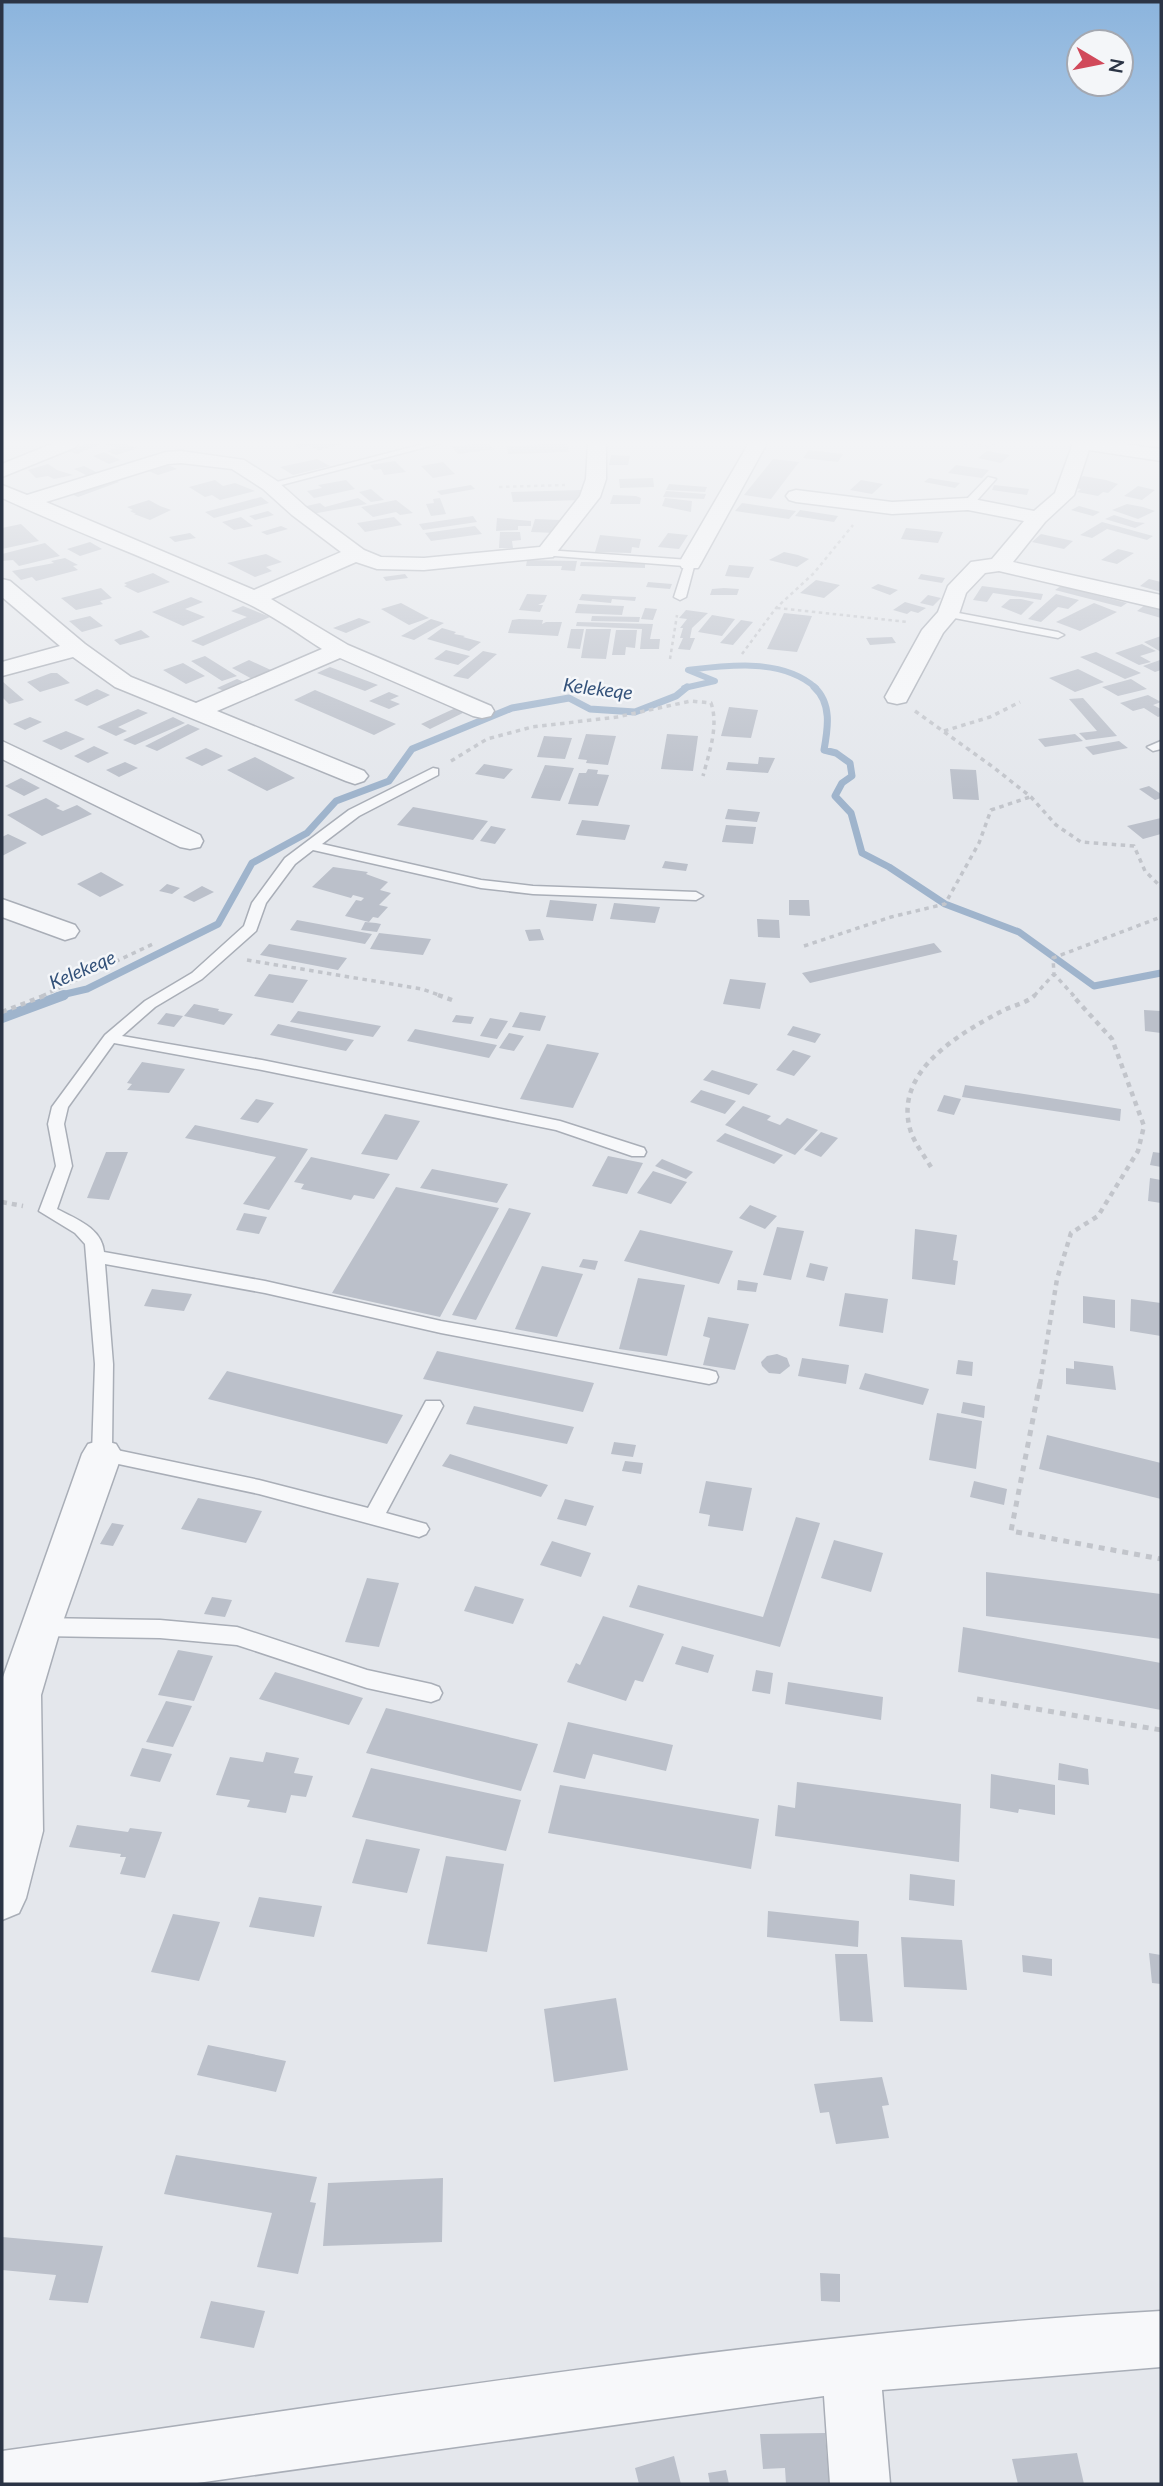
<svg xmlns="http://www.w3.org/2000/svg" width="1163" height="2486" viewBox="0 0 1163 2486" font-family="Lato,sans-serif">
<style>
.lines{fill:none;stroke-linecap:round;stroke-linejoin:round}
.stream-far2{stroke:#9fb4cc;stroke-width:6}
.stream-far1{stroke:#9fb4cc;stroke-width:7}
.stream{stroke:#9fb4cc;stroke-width:10}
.building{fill:#bbc0ca}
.lane-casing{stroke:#a9aeb7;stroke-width:3}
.street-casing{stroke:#a9aeb7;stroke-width:3}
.path-far3{stroke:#c2c5cb;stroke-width:2.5;stroke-dasharray:3.5 3.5;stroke-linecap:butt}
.path-far2{stroke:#c2c5cb;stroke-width:3.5;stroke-dasharray:4.5 4.5;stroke-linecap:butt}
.path-far1{stroke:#c2c5cb;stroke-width:4.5;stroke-dasharray:5 5;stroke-linecap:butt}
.path{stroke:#c2c5cb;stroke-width:5;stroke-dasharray:6 6;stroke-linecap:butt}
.lane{fill:#f7f8fa;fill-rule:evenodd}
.street{fill:#f7f8fa;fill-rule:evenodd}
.labels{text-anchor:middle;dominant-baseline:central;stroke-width:5;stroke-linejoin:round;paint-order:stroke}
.far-water-label{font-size:19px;font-style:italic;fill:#34527a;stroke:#f4f6f9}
</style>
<rect width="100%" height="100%" fill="#e4e7ec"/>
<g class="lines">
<path class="stream-far2" d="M684,688L715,681L688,670C729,665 783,658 816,688"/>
<path class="stream-far1" d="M814,687C832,703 828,728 824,750L836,753L850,763L852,776L842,783L835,796L851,813L862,853L889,867L945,904L1019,932L1094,986L1161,973
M57,996L87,989L218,924L252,863L307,833L336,801L389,781L412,749L512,708L569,698L590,709L635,712L676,696L687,687"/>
<path class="stream" d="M2,1018L64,995"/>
</g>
<path class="building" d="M88,443L100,444L77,454L67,451Z
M102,443H123L138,448L116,455L107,451L117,448Z
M302,443H341L343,444L319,450L309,446L299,448L293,445Z
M488,443L495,449L458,454L451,446Z
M567,443L569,452L508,454L507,446Z
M809,450L843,454L838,462L803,458Z
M987,451L1010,455L1001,463L978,458Z
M104,452L120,460L109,464L93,456Z
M611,455L630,456L628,465H609Z
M317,459L330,466L293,475L280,467Z
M773,459L799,462L771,499L744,495Z
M395,461L406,472L384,475L381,469L374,470L370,465Z
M443,462L455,474L433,478L421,466Z
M164,463L177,469L158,475L144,469Z
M48,464L57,470L73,475L54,479L48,476L36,478L28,470Z
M956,465L989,470L982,478L948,473Z
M84,466L100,474L90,477L74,469Z
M1083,476L1106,480L1118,484L1108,493L1103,492L1098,496L1077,492L1081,489L1070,487Z
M112,478L119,482L78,497L69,493Z
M653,478L654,487L620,488L619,479Z
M929,478L960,483L955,488L924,482Z
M215,480L223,486L235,483L255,491L220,500L212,495L205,497L189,487Z
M346,480L355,489L314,498L307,491L322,488L318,485Z
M861,480L883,484L872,494L850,490Z
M669,484L707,487L705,492L666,490Z
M471,485L475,489L441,495L437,491Z
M994,485L1029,489L1027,495L992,490Z
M1138,486L1155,490L1142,500L1124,496Z
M371,489L384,500L371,502L359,492Z
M581,490L583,500L513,502L511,492Z
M666,491L706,494L704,499L663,497Z
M613,495L636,496L641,498L640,504H610Z
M261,497L269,503L214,518L205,512Z
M358,498L367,504L312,514L302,507L320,503L325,507Z
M440,498L446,514L431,516L426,504L434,503L433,499Z
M665,498L692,501L691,512L662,506Z
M149,500L160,506L171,510L150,520L134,514H136L130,511L133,510L127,507Z
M396,500L413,513L400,515L396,512L373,517L361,507Z
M742,503L796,511L789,519L735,511Z
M1127,504L1143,507L1155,511L1138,519L1112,510Z
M1079,506L1100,512L1093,516L1071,510Z
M800,510L838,516L834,522L795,516Z
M268,511L274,515L255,520L249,516Z
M1114,515L1136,522L1145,523L1135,528L1105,519Z
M473,516L477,522L423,530L419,524Z
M241,517L253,526L234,530L222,522Z
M394,517L402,525L365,532L357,523Z
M497,518L531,521V526H518V530L496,531Z
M535,519L560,520L557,533L531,532Z
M1102,522L1153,536L1147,540L1107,529L1092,538L1080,535Z
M21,524L39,541L2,549V528Z
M281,526L288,529L267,535L261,532Z
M475,526L482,534L431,541L425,533Z
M906,528L917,529L943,532L938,543L901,539Z
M500,532H520L521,540L512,541L513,548H499Z
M190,533L196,538L175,542L169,537Z
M668,533L688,535L679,549L658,547Z
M1041,534L1073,541L1064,549L1032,542Z
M600,535L641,539L639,548L632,547L631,553L595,552Z
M90,542L102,549L80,556L67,549Z
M45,543L60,556L19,566L13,560L2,561V554Z
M1118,549L1134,553L1117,564L1101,560Z
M784,552L798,555L809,559L797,567L769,560Z
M266,554L282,562L266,567L272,571L255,577L227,563Z
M65,558L78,565L73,566L78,570L36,581L32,577L21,580L12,571L54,563L51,561Z
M527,560L577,561L575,571L561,570L562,566H526Z
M581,562L645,563V568L580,566Z
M729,565L754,567L749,578L725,576Z
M153,573L170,582L138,593L124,586L127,585L124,583Z
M405,574L408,578L386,581L383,577Z
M921,574L945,578L942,583L918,579Z
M1149,579L1161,582V592L1140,586Z
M816,580L840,585L824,598L800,593Z
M648,582L672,584L670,589L646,587Z
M878,584L898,590L890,595L871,588Z
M982,586L1043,594L1041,600L993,593L987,602L973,600Z
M1061,586L1127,603L1121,607L1055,590Z
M101,588L112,598L100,601L103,604L76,610L61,598Z
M724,588L739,589L737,595H710L712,589Z
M527,594L547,595L544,602L538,605H543L540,612L519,610Z
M582,594L614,596L636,597L635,601L612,599L611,603L579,600Z
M1056,594L1079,600L1068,609L1058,607L1041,622L1028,619Z
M928,595L941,598L933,606L920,603Z
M191,597L203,602L185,609L205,617L183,626L152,612Z
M1010,599H1021L1034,602L1021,615L1001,607Z
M905,602L926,608L918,613L911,611L907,614L893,610Z
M401,603L429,618L409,625L381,609Z
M1094,603L1117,612L1080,631L1056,622Z
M578,604L624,606L622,615L575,613Z
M1145,605L1161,609V618L1137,611Z
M243,606L270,617L203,646L191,641L247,617L231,611Z
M645,608L657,609L653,620L641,619Z
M686,610L708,613L692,628L690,638H695L690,650L678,649L683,638H680L683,628H680L687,619L679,618Z
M784,613L812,616L797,652L767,649Z
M712,615L735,619L722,636L698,632Z
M90,616L103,626L82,632L69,621Z
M592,616L640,617L639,622L591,621Z
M359,618L371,622L346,633L333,628Z
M431,619L444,623L414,640L401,636Z
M519,619L543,620L542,624L546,622H562L558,636L508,633L512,620Z
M741,620L753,622L733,645L720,643Z
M577,622L653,624L650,639H660L659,649H640L642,629L576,626Z
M442,628L456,632L454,634L465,636L463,637L481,642L469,651L427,639Z
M571,629H584L580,649L567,648Z
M586,629H611L606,659L581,658Z
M141,630L150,637L120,645L114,640Z
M616,630H637L635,648L626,647L625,655H612Z
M1161,636V652L1144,642Z
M892,637L896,643L870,645L866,638Z
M1142,644L1156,651L1140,656L1151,662L1139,665L1115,653Z
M446,650L470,656L458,665L434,659Z
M483,651L497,654L468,679L453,676Z
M1096,652L1141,673L1125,679L1080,657Z
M205,656L237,676L222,681L191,661Z
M249,660L273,671L254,680L232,668Z
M1160,660L1161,670L1155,672L1143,666Z
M183,663L205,676L186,684L163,670Z
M330,667L378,685L365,691L317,673Z
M1078,669L1104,682L1075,692L1049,678Z
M51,673H57L70,683L40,692L27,682Z
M237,679L249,684L229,693L217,688Z
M1131,679L1147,689L1118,696L1102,687Z
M2,681L24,700L9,704L2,697Z
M97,689L110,695L87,706L74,700Z
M315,690L396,724L374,735L294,700Z
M389,692L399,696L390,700L400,704L389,709L369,701Z
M1148,695L1161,702L1153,705L1161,709V716L1158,717L1144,708L1133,711L1120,703Z
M1083,698L1117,736L1086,740L1079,733L1097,731L1069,699Z
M462,705L471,709L430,729L421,724Z
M729,707L758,710L751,738L721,736Z
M138,709L148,713L118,727L127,731L116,736L97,727Z
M30,717L42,722L25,730L13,724Z
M173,717L185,723L135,745L123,740Z
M188,724L200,729L157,751L145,746Z
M66,731L85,739L61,750L42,741Z
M586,734L616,736L608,765L586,763L587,760L578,759Z
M667,734L698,736L693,771L661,769Z
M1075,734L1083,741L1045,747L1038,739Z
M544,736L572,738L565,759L537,757Z
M1119,741L1128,748L1093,755L1085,747Z
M94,746L109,753L88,763L74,756Z
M206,748L223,756L202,766L185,758Z
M255,757L295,778L267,791L227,770Z
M759,757L775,758L768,773L726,770L728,762L758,764Z
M125,762L138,768L119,777L106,770Z
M484,764L513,769L504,779L475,774Z
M545,765L574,768L560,801L531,798Z
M588,769L598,770L597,774L609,775L598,806L568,804L579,773H586Z
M950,769L976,770L979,800L953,799Z
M21,778L40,788L24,796L5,786Z
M1149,786L1161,794V798L1155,800L1139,789Z
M46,798L60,806L56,808L63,811L77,805L92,814L42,836L7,815Z
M413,807L488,821L473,840L397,825Z
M728,809L760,812L757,822L725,819Z
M1161,818V834L1143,839L1127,826Z
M582,820L630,825L625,840L576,835Z
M726,825L756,827L753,844L722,842Z
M491,826L506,829L495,844L480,841Z
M8,834L27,843L2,856V837Z
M665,861L688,864L686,871L662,868Z
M333,867L368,872L366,874L388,882L380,890L391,893L379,905L388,907L378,918L373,917L369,922L345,916L356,900L361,901L364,898L353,895L351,898L312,887Z
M101,872L124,885L100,897L77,884Z
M167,884L180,888L172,894L159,891Z
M202,886L214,892L194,902L183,897Z
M550,900L597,904L593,921L546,917Z
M789,900H809L810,916L789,915Z
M614,903L660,907L655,923L610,919Z
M757,919L779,920L780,938L758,937Z
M297,920L372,934L365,944L290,930Z
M365,922L376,923L381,924L377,932L361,930Z
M540,929L544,940L529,941L525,930Z
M379,933L431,939L423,955L370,949Z
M934,943L942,952L810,983L802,973Z
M269,944L347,958L338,970L260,955Z
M269,974L308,980L293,1003L254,996Z
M730,979L766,983L760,1009L723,1004Z
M194,1004L219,1009L218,1011L233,1014L224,1025L184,1016Z
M1144,1010L1161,1011V1033L1145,1031Z
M298,1011L381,1026L373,1037L290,1022Z
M520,1012L546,1016L540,1031L512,1027Z
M166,1013L183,1016L174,1027L157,1024Z
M456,1015L474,1017L471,1024L452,1022Z
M490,1018L508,1021L497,1039L480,1036Z
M278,1024L354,1040L346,1051L270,1035Z
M793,1026L821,1034L815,1043L787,1035Z
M415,1029L497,1045L489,1058L407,1041Z
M509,1033L524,1036L514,1051L499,1048Z
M547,1044L599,1053L573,1108L520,1099Z
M793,1050L811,1056L794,1076L776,1070Z
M142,1062L185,1069L169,1093L127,1090L132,1084L127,1083Z
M712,1070L758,1084L749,1095L703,1080Z
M965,1085L1121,1109L1120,1121L962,1097Z
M701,1090L736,1101L725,1114L690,1102Z
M944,1095L961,1099L954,1115L937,1111Z
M256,1099L274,1103L258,1123L240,1119Z
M743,1106L771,1116L767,1120L780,1125L787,1118L818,1130L795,1155L725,1125Z
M385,1114L420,1121L397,1160L361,1154Z
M195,1125L308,1149L269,1210L243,1204L276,1157L185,1138Z
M821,1132L838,1138L821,1157L804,1150Z
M725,1133L783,1155L774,1164L716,1141Z
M106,1152H128L109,1200L87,1198Z
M1153,1152L1161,1153V1167L1150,1165Z
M608,1156L643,1163L627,1194L592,1186Z
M311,1157L390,1174L374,1199L354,1195L351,1200L301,1189L304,1184L294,1182Z
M662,1159L693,1172L686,1179L655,1166Z
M432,1169L508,1184L497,1203L420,1188Z
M653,1171L687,1182L671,1204L637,1193Z
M1150,1178L1161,1180V1203L1148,1201Z
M396,1187L499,1208L440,1317L332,1293Z
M750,1205L777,1216L765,1229L739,1218Z
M509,1208L531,1213L476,1320L452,1315Z
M244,1213L267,1217L259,1234L236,1230Z
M777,1227L804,1231L791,1280L763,1275Z
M915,1229L957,1235L953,1260L958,1261L955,1285L912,1279Z
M640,1230L733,1251L719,1284L624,1261Z
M583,1259L598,1261L595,1270L579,1267Z
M810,1263L828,1267L824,1281L806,1277Z
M542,1266L583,1274L557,1337L515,1329Z
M638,1278L685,1285L667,1356L619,1349Z
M738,1280L758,1283L756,1292L737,1290Z
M152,1289L192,1294L184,1311L144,1306Z
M845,1293L888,1299L883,1333L839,1326Z
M1083,1296L1115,1300V1328L1083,1323Z
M1131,1299L1161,1303V1336L1130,1331Z
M708,1317L749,1324L735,1370L703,1365L710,1338L703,1336Z
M437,1351L594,1383L583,1412L423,1379Z
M777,1354L787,1358L790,1366L780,1374L769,1373L762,1366L761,1362L767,1356Z
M802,1358L849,1365L846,1384L798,1376Z
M958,1360L973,1362L972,1376L956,1374Z
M1074,1361L1113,1366L1116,1390L1066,1384V1368L1074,1369Z
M227,1371L403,1415L387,1444L208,1399Z
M865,1373L929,1389L923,1405L859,1389Z
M963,1402L985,1406L984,1418L961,1413Z
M474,1406L574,1427L567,1444L466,1424Z
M937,1413L982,1421L976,1469L929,1460Z
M1047,1435L1161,1463V1499L1039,1469Z
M614,1442L636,1445L633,1457L611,1454Z
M450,1454L548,1485L541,1497L442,1466Z
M625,1461L643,1463L641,1474L622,1471Z
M706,1481L752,1488L743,1531L708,1526L710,1515L699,1513Z
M974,1481L1007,1489L1004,1505L970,1497Z
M198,1498L262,1511L246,1543L181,1529Z
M565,1499L594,1506L586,1526L557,1519Z
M796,1517L820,1523L780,1647L629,1607L638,1585L763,1617Z
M112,1523L124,1525L113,1546L100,1544Z
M834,1540L883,1553L871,1592L821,1578Z
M552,1541L591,1553L581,1577L540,1565Z
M986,1572L1161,1594V1639L986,1616Z
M367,1578L399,1583L379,1647L345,1642Z
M475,1586L524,1599L513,1624L464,1611Z
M212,1597L232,1600L225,1617L204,1614Z
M603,1616L664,1634L643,1682L635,1680L626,1701L567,1682L576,1663L580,1665Z
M963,1627L1161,1663V1710L958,1672Z
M682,1646L714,1655L708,1673L675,1664Z
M178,1650L213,1656L194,1701L158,1695Z
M756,1670L773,1673L770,1694L752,1691Z
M275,1672L363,1698L349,1725L259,1699Z
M788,1682L883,1697L881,1720L785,1704Z
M166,1701L192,1706L173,1747L146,1742Z
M386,1708L538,1744L521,1791L366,1753Z
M568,1722L673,1745L666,1771L593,1754L585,1779L553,1772Z
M142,1748L172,1754L160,1782L130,1776Z
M266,1752L299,1758L294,1773L313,1776L306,1797L291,1795L286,1813L247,1807L250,1800L216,1795L230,1757L263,1762Z
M1059,1763L1088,1769L1089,1785L1058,1780Z
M371,1768L521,1800L506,1851L352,1817Z
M991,1774L1055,1785V1815L1019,1809L1018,1813L990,1808Z
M797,1782L961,1804L959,1862L775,1836L778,1805L795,1808Z
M560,1785L759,1819L751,1869L548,1833Z
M77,1825L128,1832L130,1828L162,1832L145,1878L120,1874L126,1857H120L121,1854L69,1847Z
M366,1839L420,1849L407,1893L352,1883Z
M446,1856L504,1864L487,1952L427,1944Z
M910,1874L955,1880L954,1906L909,1900Z
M259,1897L322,1906L314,1937L249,1927Z
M768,1911L859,1921L858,1947L767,1937Z
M173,1914L220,1922L199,1981L151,1972Z
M901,1937L962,1940L967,1990L904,1987Z
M1149,1953L1161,1955V1984L1152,1983Z
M835,1954H867L873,2022L840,2021Z
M1022,1955L1052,1959V1976L1023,1972Z
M616,1998L628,2070L554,2082L544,2009Z
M208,2045L286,2061L276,2092L197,2075Z
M882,2077L889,2105L882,2106L889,2138L836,2144L829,2112L820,2113L814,2084Z
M176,2155L317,2177L310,2202L316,2203L298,2274L257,2267L272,2213L164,2194Z
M443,2178L442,2242L323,2246L328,2183Z
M2,2237L103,2246L88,2303L49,2300L56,2275L2,2270Z
M820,2273L840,2274V2302L821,2301Z
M211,2301L265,2311L254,2348L200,2338Z
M825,2433L829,2484H786L785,2468L763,2469L760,2434Z
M1077,2453L1084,2484H1018L1012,2459Z
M674,2456L681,2484H639L635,2468Z
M726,2470L729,2484H710L708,2473Z"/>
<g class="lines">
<defs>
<path id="lane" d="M427,443H441L270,488L265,485Z
M988,477L996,479L972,506H964V502Z
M546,550L690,560L695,563L686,597L680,600L674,597L684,566L542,555L541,553Z
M948,611L1058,632L1064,635L1058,638L944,616L942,614Z
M1161,741V749L1153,751L1147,747Z
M433,768L438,769V775L359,816L322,844L481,880L533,886L696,892L703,896L696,900L533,894L481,888L313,850L295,864L266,903L256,931L202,979L155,1007L122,1036L262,1060L560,1121L644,1148L646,1152L644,1156H632L556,1130L262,1070L114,1043L68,1107L64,1124L72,1166L57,1209C76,1219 102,1228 104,1252L265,1281L441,1321L709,1370L716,1372L718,1377L716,1382L709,1384L441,1333L265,1293L105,1264L113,1364L112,1449L259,1480L368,1508L426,1401H440L443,1406L386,1513L426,1524L429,1529L426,1534L419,1537L259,1494L95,1459L92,1454L95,1364L85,1244L75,1233L39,1211L56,1166L48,1124L52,1107L105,1035L145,1001L192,973L244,926L252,903L285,858L349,810Z
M40,1618L160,1620L237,1627L367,1670L431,1684L439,1687L442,1693L439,1699L431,1702L367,1688L237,1645L160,1638L40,1636L32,1633L29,1627L32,1621Z"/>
<path id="street" d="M54,443H78L76,447L2,477V464Z
M588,443H606V479L600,497L553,557L424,570L377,569L356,562L271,599L348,645L491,706L494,711L491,716L482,718L473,716L340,658L217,711L364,771L368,776L364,781L355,784L346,781L115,687L73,657L2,676V662L60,646L2,597V579L10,581L85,644L131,677L196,703L322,649C297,633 271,614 244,602C165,565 80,534 2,498V485L27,495L166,452L181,451L244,460L277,481L306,507L364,550L381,557L424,558L540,547L580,496L586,479ZM181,463L232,469L263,489L292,515L341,552L254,590L46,502L168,464Z
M749,443H767L701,563L698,568H682L679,563Z
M1073,443H1117L1161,449V461L1089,450L1074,495L1045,522L1013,562L1161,595V609L999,571L985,573L966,593L959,614L943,633L906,702L897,704L888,702L885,697L922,630L938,612L948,586L971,562L992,559L1024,521L968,510L892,514L796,502L789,500L786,496L789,492L796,490L892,502L968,498L1034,511L1055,493Z
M2,741L200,835L203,841L200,847L190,849L180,847L2,759Z
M2,899L75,925L79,931L75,937L65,940L2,917Z
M102,1440L116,1444L122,1454L61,1627L41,1695L43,1831L26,1898L19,1913L2,1920V1680L82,1454L88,1444Z
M1161,2311V2367L882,2390L890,2484H830L824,2396L190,2484H2V2451C387,2398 773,2333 1161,2311Z"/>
</defs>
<use href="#lane" class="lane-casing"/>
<use href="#street" class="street-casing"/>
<path class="path-far3" d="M964,443L987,446L996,443
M499,487L565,485
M777,608L908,622
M742,654L776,608L814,573L853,525
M670,659L677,615"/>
<path class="path-far2" d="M915,711L993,767L1031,797L1056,825L1081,842L1134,846L1145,871L1161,887
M944,731L990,717L1020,702
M451,761L487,739L532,727L617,717L691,701L711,703C719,726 709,753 703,776
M804,946L891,917L945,904L979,843L991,810L1030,797
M247,960L422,989L442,996
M42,996L153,944
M1034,996L1054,974
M1074,996L1054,974L1053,958L1161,917"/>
<path class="path-far1" d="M438,995L452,1000
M2,1012L46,995
M931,1167C924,1155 914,1143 910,1129C894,1071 959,1034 1002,1011C1013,1005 1026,1004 1035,995
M2,1202L23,1206
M1040,1384L1057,1279L1071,1233L1098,1216L1138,1151L1144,1126L1112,1039L1072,995"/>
<path class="path" d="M1040,1383L1011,1531L1161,1559
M977,1699L1161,1730"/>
<use href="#lane" class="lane"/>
<use href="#street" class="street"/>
</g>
<linearGradient id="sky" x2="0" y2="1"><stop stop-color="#8bb4dd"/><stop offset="0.56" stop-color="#f3f4f6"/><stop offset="1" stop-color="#f3f4f6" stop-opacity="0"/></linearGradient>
<rect width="1163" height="791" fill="url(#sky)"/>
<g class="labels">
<g class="far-water-label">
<text transform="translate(598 688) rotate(7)">Kelekeqe</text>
<text transform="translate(82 969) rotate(-23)">Kelekeqe</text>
</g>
</g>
<rect width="1163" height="2486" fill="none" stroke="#2b3445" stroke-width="7"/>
<g transform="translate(1100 63) rotate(100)"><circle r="33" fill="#f4f6f9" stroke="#a4a8b1" stroke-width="2"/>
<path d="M0-5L12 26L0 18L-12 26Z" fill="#d1495b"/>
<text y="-10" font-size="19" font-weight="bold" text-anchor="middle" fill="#2b3445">N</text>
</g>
</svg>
